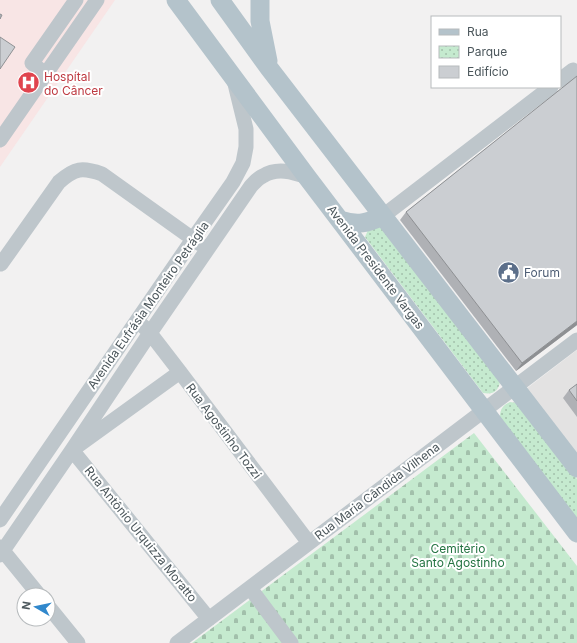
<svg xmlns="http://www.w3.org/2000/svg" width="577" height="643" viewBox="0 0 577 643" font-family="Inter,sans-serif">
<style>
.education{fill:#e3e2e2}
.medical{fill:#f8e5e5}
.cemetery{fill:url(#cemetery-stones)}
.park{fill:url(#park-dots)}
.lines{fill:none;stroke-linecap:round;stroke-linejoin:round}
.minor{stroke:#bec6cb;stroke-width:15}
.major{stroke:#b4c3cb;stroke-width:19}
.wall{fill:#afb1b5}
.shaded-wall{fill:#8e9093}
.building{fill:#cbced2;stroke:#8e9093}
.labels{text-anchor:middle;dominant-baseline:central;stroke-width:4;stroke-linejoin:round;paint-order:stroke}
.health-label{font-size:12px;fill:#be3a42;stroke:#fff;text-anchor:start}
.street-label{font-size:12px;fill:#4b565b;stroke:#fff}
.service-label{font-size:12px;fill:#4e5e75;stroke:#fff;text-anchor:start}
.park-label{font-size:12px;fill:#247442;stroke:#fff}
</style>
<defs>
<pattern id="cemetery-stones" width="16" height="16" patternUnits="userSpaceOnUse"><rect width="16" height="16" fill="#c5eacf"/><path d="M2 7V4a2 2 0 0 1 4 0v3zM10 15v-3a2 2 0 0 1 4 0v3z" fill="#a2c0ab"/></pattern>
<pattern id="park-dots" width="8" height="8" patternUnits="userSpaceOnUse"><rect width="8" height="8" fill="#c5eacf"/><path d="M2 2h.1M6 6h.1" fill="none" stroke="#a2c0ab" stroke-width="1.8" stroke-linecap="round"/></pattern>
</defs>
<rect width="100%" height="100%" fill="#f2f1f1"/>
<path class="education" d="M577,350V455L526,389Z"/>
<path class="medical" d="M0,0H115L0,167Z"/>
<path class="cemetery" d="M474,433L577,566V643H192Z"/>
<path class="park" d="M381,227L500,381C499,391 493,395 483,393L365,237L368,230Z
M510,402L517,403L577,479V519L500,417C500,409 503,405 510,402Z"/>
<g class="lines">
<path class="minor" d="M45,74L32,63L76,0
M560,80L573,70
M0,140L97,0
M383,216L551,87
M1,264L59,182C75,168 82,167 102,174L200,244
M143,326L150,333L180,372L309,543
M180,372L72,450L209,619
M0,520L193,239L233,182L243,163L246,147V129L235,84
M0,547L39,595
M0,555L72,450L150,333L251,186C254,183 258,178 263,176C277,167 293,172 307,177
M250,588L291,643
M48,606L78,643
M177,643L577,340"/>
<path class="major" d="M176,0L307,177L577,533
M220,0L269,68L577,468
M260,0V21L268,61
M340,220C358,226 367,223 383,216"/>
</g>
<path class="wall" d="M577,76V325L516,371L400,220L406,212Z
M577,384V417L563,398L569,390Z"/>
<path class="shaded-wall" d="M577,321V325L516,371L522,363Z"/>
<path class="building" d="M0,14L2,15L0,19Z
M0,37L15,47L0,69Z
M577,76V321L522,363L406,212Z
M577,384V401L569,390Z"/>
<defs>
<symbol id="hospital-disc" viewBox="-11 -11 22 22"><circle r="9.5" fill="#e0444e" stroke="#fff"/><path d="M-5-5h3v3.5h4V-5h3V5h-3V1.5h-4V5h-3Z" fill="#fff"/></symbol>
<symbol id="civic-disc" viewBox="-11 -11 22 22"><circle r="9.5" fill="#5c6f8a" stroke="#fff"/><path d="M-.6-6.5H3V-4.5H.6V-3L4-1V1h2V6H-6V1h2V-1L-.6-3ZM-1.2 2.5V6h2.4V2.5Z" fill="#fff"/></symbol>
</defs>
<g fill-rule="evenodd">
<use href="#hospital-disc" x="16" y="70" width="25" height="25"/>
<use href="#civic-disc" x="496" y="260" width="25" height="25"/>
</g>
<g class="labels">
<g class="health-label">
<text x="44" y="76">Hospítal<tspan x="44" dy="14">do Câncer</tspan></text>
</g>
<g class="street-label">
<text transform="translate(376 267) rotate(53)">Avenida Presidente Vargas</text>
<text transform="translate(148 305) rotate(-55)">Avenida Eufrásia Monteiro Petráglia</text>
<text transform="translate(224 431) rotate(53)">Rua Agostinho Tozzi</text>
<text transform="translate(377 491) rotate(-37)">Rua Maria Cândida Vilhena</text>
<text transform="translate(141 534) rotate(51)">Rua Antônio Urquizza Moratto</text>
</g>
<g class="service-label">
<text x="524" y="272">Forum</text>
</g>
<g class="park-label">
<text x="458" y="548">Cemitério<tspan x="458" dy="14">Santo Agostinho</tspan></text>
</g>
</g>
<rect x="431" y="16" width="130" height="72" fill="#ffffff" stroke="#b7bbbd"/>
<rect x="439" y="29" width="20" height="6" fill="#b4c3cb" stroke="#b7bbbd"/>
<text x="467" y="36" font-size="12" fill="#4b565b">Rua</text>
<rect x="439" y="46" width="20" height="12" fill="url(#park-dots)" stroke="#b7bbbd"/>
<text x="467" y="56" font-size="12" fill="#4b565b">Parque</text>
<rect x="439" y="66" width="20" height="12" fill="#cbced2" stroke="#b7bbbd"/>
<text x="467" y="76" font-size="12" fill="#4b565b">Edifício</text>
<g transform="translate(36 607) rotate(279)"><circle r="19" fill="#ffffff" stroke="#b7bbbd"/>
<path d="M0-3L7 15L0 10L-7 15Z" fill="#3188cc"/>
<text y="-6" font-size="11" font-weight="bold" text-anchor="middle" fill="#4b565b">N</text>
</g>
</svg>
